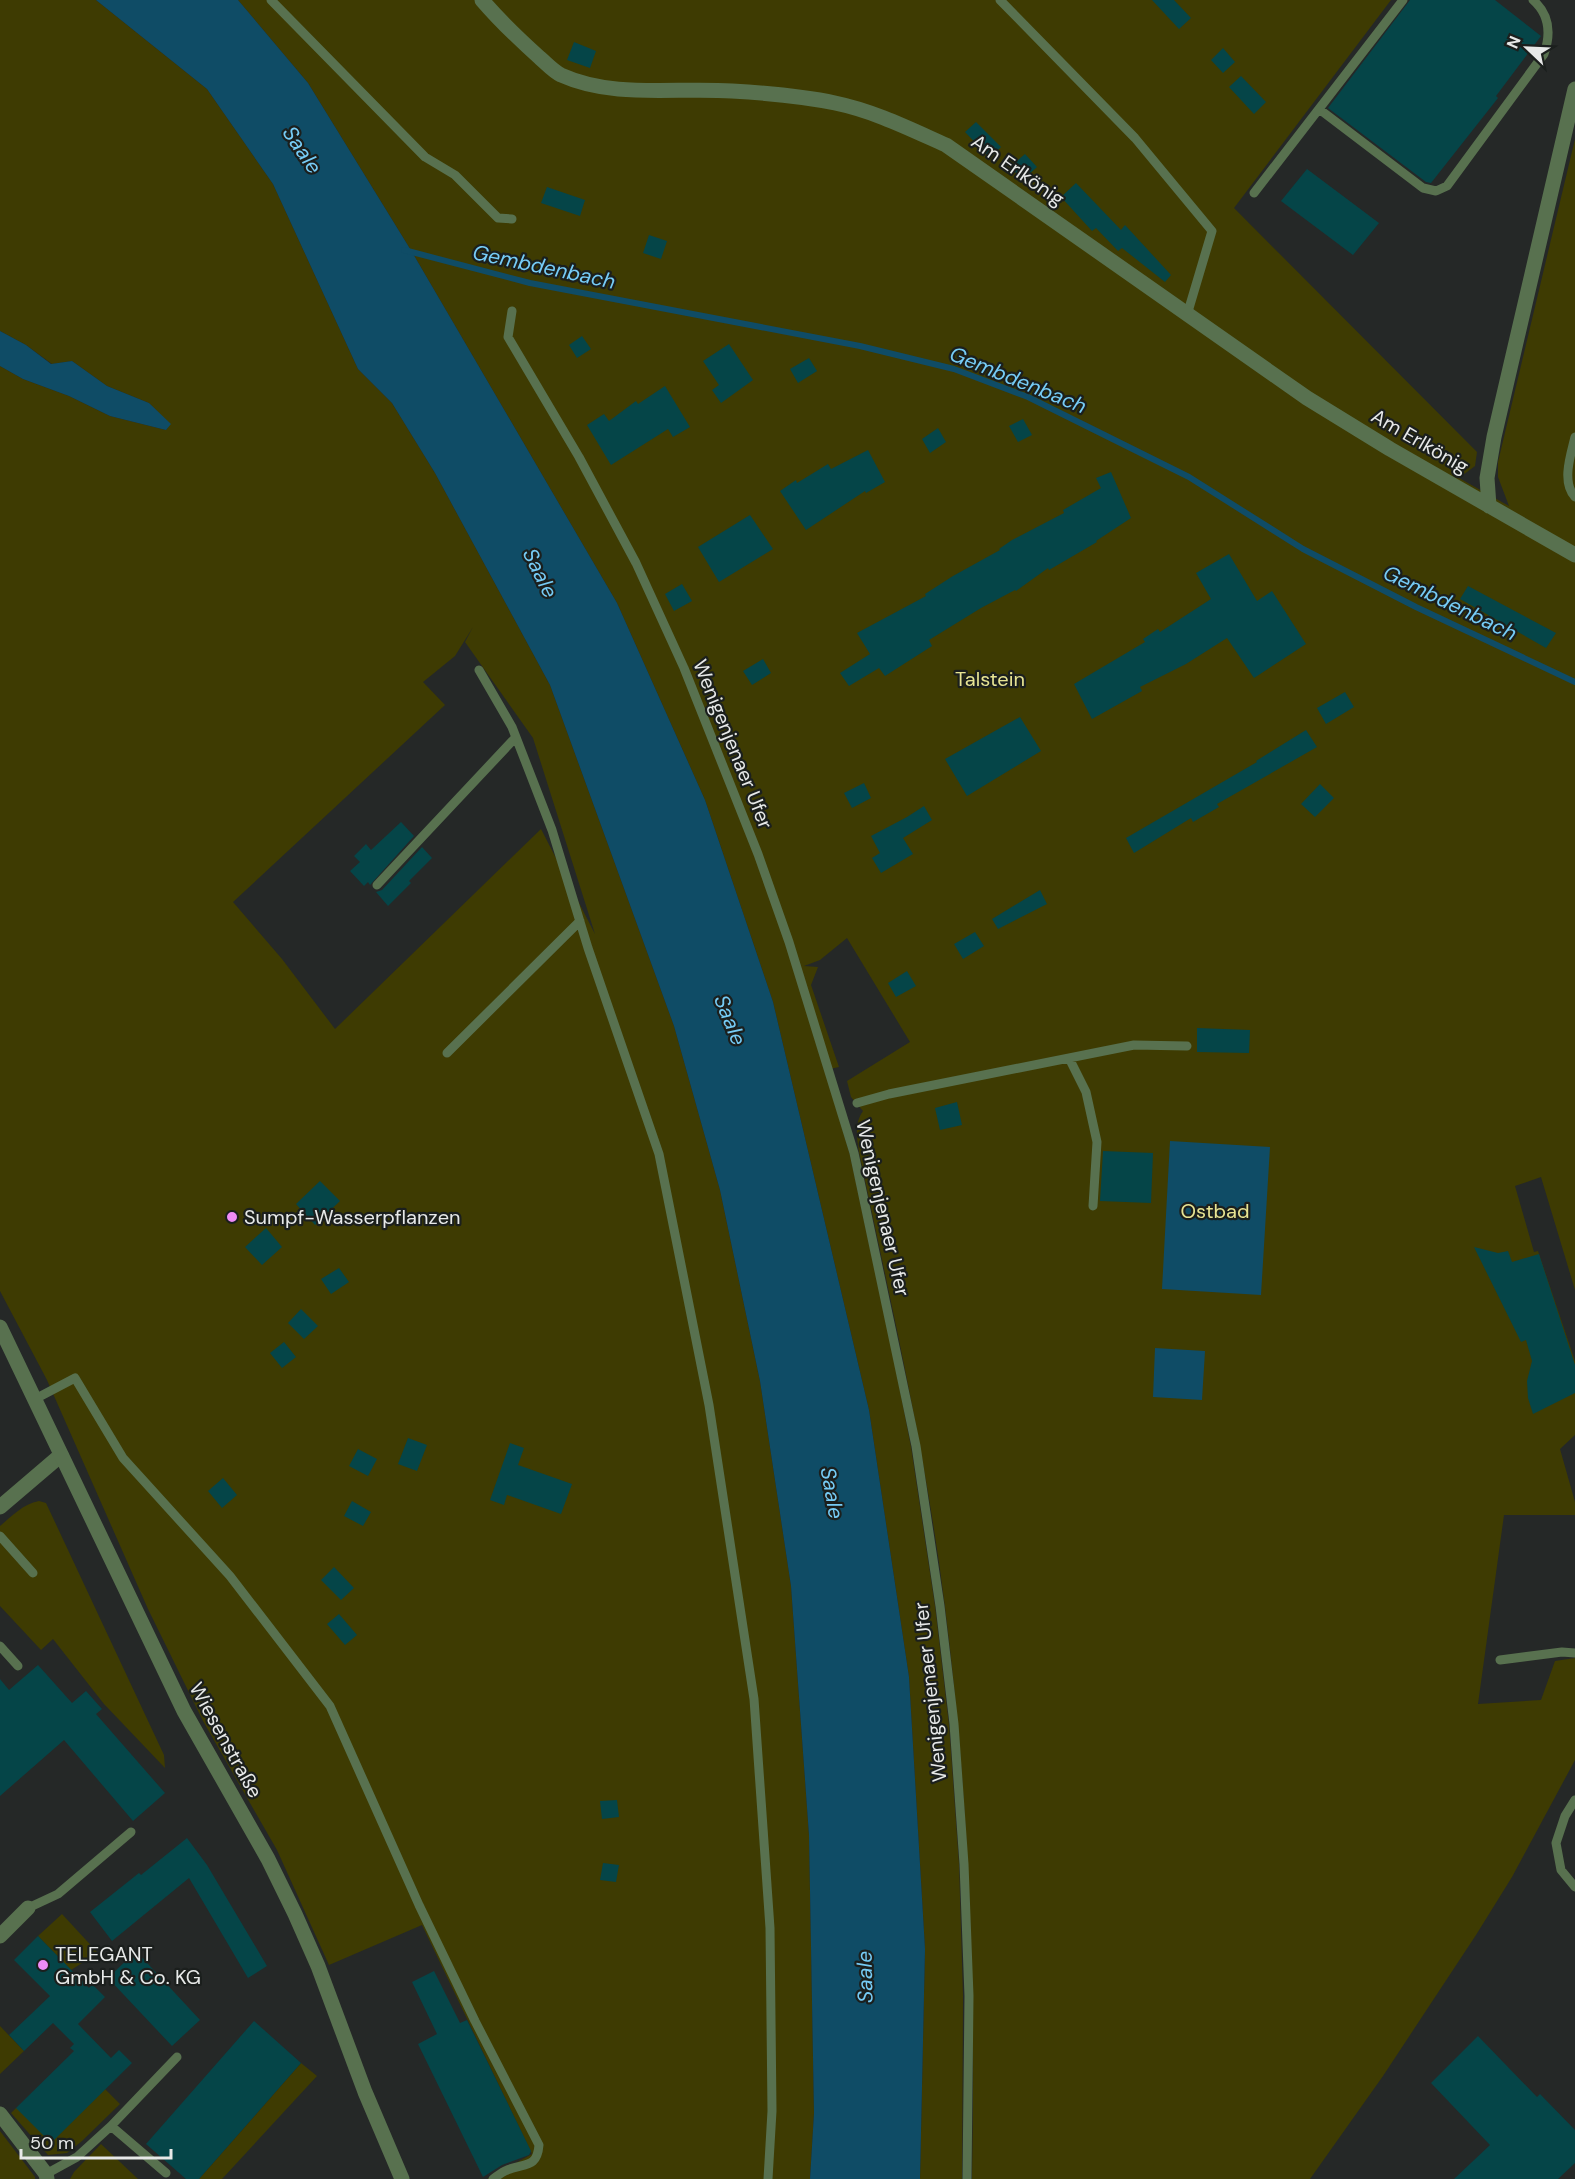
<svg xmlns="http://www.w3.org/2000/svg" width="1575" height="2179" viewBox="0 0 1575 2179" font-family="'DM Sans',sans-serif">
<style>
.green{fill:#3e3b02;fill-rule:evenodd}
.water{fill:#0f4c66}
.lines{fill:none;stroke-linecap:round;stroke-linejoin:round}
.stream{stroke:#0f4c66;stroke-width:6}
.building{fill:#054548}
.service{stroke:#58714f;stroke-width:9}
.minor{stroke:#58714f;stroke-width:15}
.tertiary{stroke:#58714f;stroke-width:15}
.poi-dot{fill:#ef8bf7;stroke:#1b1f1d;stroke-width:2}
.labels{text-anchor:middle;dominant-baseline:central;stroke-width:4.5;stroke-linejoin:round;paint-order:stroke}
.street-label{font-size:20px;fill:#e7e9e8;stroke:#1b1f1d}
.park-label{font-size:20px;fill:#e7e493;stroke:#1b1f1d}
.poi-label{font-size:20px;fill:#e7e9e8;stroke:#1b1f1d;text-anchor:start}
.water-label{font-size:21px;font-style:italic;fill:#76ccf6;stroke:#1b1f1d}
</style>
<rect width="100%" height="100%" fill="#252827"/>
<path class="green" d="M0,0H96L207,89L273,184L358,369L392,403L435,473L550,685L674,1026L720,1190L760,1381L791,1586L809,1835L814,2113L810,2179H487L532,2154L422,1925L329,1965L277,1850L203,1721L148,1609L47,1380L0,1291V366L23,379L69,396L110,416L166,430L170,424L149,403L107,386L72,361L52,364L26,345L0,331ZM473,627L465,642L533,738L595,934L541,829L335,1029L282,959L233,902L445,705L423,682L455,656Z
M238,0H1391L1234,208L1477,452L1475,466L1459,478L1509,506L1498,477V462L1575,139V1290L1541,1177L1515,1186L1534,1252L1538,1251L1575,1361V1435L1560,1449L1575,1502V1515H1504L1478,1704L1541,1700L1555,1661L1575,1658V1760L1512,1877L1476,1935L1383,2076L1310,2179H972C976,1988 969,1797 945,1607C926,1454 891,1303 859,1152C857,1137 854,1124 863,1111L851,1097L847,1081L910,1042L847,938L820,960L804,966L818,967L811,985L839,1067L825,1070L850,1155L893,1355L911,1447L935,1606L949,1725L959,1864L963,1996L962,2179H920L925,1949L909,1677L869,1410L773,1002L705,800L617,603L412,252L308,83Z
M39,1501L46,1503L164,1755L165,1768L104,1704L53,1639L41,1650L0,1606V1526C12,1516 23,1504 39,1501Z
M62,1914L98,1953L71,1970L38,1936Z
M0,2026L24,2051L0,2074Z
M301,2063L317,2076L222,2179H199Z
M105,2089L120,2104L82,2141L67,2153L48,2155L11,2113L16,2108Z
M0,2131L35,2177V2179H0Z
M101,2144L138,2179H70L74,2172Z"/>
<path class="water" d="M96,0H238L308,83L412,252L617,603L705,800L773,1002L869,1410L909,1677L925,1949L920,2179H810L814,2113L809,1835L791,1586L760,1381L720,1190L674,1026L550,685L435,473L392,403L358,369L273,184L207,89Z
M0,331L26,345L51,364L72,361L107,386L149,403L171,424L166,430L110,416L69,396L23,379L0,366Z
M1170,1141L1270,1147L1261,1295L1162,1289Z
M1155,1348L1205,1351L1202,1400L1153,1397Z"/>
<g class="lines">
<path class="stream" d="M404,250L530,283L860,346L954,369L1028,397L1189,477L1303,549L1416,607L1575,682"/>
</g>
<path class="building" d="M1152,0H1174L1191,18L1179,29Z
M1410,0H1495L1541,36L1496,96L1498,98L1431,183L1426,182L1328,108Z
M574,42L596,51L590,68L567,60Z
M1223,48L1235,62L1223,73L1211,60Z
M1241,76L1266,102L1254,114L1229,87Z
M976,122L1001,147L990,158L965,132Z
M1025,154L1037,167L1023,180L1010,167Z
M1307,169L1379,223L1353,255L1281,201Z
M1076,183L1121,230L1125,225L1171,275L1165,282L1122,248L1118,251L1096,228L1092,231L1061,197Z
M547,187L585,200L580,216L541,203Z
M649,235L667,241L661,259L643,253Z
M582,336L591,349L577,358L569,345Z
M729,344L753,380L721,403L712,390L719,385L703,361Z
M809,358L817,371L798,383L790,369Z
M665,386L690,427L673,437L668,429L611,465L587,425L604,414L609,421L636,401L638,404Z
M1023,419L1032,435L1018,442L1009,426Z
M938,428L946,442L930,453L922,439Z
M868,450L885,482L866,493L865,491L806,530L780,491L796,480L797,483L828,464L831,469Z
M1111,472L1131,518L1096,541L1097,542L1049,570L1048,568L1016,591L1015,590L981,608L929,640L932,646L885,676L879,668L849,686L840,673L870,654L857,633L926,596L925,594L953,576L1000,550L999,549L1012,540L1064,513L1063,510L1101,488L1096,478Z
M750,515L773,549L719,582L698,547Z
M1229,554L1257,601L1272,591L1306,644L1254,678L1227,638L1186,664L1140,687L1142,691L1092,719L1074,684L1145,642L1143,639L1158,629L1160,632L1211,599L1196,573Z
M682,584L692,601L674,611L665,594Z
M1468,586L1556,633L1546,648L1460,599Z
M763,659L771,673L752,685L743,671Z
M1345,692L1354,707L1326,724L1317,708Z
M1020,717L1041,751L967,796L945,759Z
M1306,730L1317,747L1217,804L1219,807L1193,822L1191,818L1134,853L1126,838L1257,762L1256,761Z
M864,783L871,798L852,808L844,793Z
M1320,784L1334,798L1315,817L1301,804Z
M924,806L932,820L903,838L913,854L881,873L872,858L880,853L871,836L907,817Z
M401,822L414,836L370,885L368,882L364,886L350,871L360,862L354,856L366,844L371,850Z
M422,847L432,858L409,881L411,883L388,906L376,892L382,890Z
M1040,890L1047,904L998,929L992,919Z
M975,932L984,946L963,959L954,944Z
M907,971L916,986L896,997L888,983Z
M1197,1028L1250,1030L1249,1053L1197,1052Z
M957,1102L962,1125L940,1130L935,1108Z
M1103,1151L1153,1153L1151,1203L1100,1201Z
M320,1181L340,1201L315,1225L296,1204Z
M266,1228L282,1247L262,1265L245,1247Z
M1474,1247L1498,1253L1508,1251L1512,1262L1539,1254L1575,1365V1393L1533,1414L1528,1398L1527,1381L1532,1361L1526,1340L1521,1342Z
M339,1268L349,1282L331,1294L321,1279Z
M301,1309L318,1326L304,1339L288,1323Z
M284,1342L296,1357L282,1368L270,1353Z
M408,1438L427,1445L417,1471L398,1464Z
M510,1443L524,1448L518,1465L572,1484L561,1514L507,1495L504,1505L490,1500Z
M358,1449L377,1459L368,1476L349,1466Z
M223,1478L237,1495L222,1508L208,1491Z
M352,1501L371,1512L363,1526L344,1516Z
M334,1567L354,1588L341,1600L321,1580Z
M339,1614L357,1635L345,1645L327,1624Z
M38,1665L72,1703L86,1691L102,1709L96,1714L165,1793L133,1821L64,1740L0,1796V1679L9,1690Z
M617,1800L619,1817L602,1819L600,1801Z
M187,1838L207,1865L267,1966L248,1978L189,1878L112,1941L90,1912L139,1873L141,1875Z
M603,1863L619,1865L616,1882L600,1880Z
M38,1936L89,1988L92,1984L105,1997L78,2024L111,2058L119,2050L132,2063L51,2143L16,2108L74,2051L70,2048L74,2044L53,2023L24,2051L9,2035L50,1996L14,1960Z
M136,1951L200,2020L172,2046L108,1978Z
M434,1971L460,2023L467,2020L531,2151L529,2155L502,2165L483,2177L418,2044L437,2034L412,1982Z
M254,2021L301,2063L199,2179H186L146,2144Z
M1478,2036L1537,2097L1540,2094L1575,2130V2163L1558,2179H1454L1490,2145L1431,2083Z"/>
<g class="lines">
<path class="service" d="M271,0L425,157L455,175L498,218L512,219
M1000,0L1135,138L1212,231L1187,315
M1319,109L1423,188L1436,191L1447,186L1544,54C1551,34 1550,15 1533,0
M1254,193L1403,0
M512,311L508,337L579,457L636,563L684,668L758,854L789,942L854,1153L916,1446L940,1606L954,1724L964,1864L969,1996L967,2179
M1575,437C1571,454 1561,482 1575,497
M479,670L512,727L552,830L588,948L659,1154L709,1405L754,1699L770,1928L772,2111L768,2179
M377,885L516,737
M447,1053L580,921
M1069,1058L1086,1092L1097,1142L1093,1206
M857,1103L889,1094L1134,1045L1187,1046
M35,1399L75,1378L123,1458L230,1576L330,1706L419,1905L475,2021L539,2145C537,2170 523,2162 505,2171C501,2173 497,2176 493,2179
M0,1536L33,1573
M0,1646L18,1666
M1500,1660L1562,1652L1575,1653
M1575,1800L1565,1816L1556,1843L1561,1870L1575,1887
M28,1908L58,1894L131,1832
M111,2126L166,2173
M46,2174L77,2157L111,2126L177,2057"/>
<path class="minor" d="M482,0C500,21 520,40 540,58C547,64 553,71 561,75C614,99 675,87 732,91C766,93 802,96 835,103C874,111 910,129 946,145L1307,398L1390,449L1575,555
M1489,506L1487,478L1494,437L1575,89
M0,1507L61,1455
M0,1936L28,1908
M0,2114L46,2174L47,2179"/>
<path class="tertiary" d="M0,1327L184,1711L268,1859L295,1914L318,1966L365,2092L402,2179"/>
</g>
<g class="poi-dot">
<circle cx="232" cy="1217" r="6"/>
<circle cx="43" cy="1965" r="6"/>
</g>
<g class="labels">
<g class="street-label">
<text transform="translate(1018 170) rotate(35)">Am Erlkönig</text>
<text transform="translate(1420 441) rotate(30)">Am Erlkönig</text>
<text transform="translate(733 744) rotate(68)">Wenigenjenaer Ufer</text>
<text transform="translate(883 1208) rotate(77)">Wenigenjenaer Ufer</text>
<text transform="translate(930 1692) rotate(-96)">Wenigenjenaer Ufer</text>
<text transform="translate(226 1740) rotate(61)">Wiesenstraße</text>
</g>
<g class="park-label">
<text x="990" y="679">Talstein</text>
<text x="1215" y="1211">Ostbad</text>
</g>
<g class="poi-label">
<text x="244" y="1217">Sumpf-Wasserpflanzen</text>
<text x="55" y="1954">TELEGANT<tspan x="55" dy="23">GmbH &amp; Co. KG</tspan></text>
</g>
<g class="water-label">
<text transform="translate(302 150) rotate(56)">Saale</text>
<text transform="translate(544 267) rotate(12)">Gembdenbach</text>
<text transform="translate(1018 380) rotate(22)">Gembdenbach</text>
<text transform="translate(540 573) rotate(64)">Saale</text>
<text transform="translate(1450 603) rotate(26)">Gembdenbach</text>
<text transform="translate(730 1020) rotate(68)">Saale</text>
<text transform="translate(832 1493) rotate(80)">Saale</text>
<text transform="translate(865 1977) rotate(-91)">Saale</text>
</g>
</g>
<g transform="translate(1527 48) rotate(293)" stroke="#1b1f1d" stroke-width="4.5" paint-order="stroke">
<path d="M0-4.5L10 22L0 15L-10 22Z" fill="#e7e9e8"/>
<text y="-9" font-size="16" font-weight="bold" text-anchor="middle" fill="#e7e9e8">N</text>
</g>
<path d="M21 2149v9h150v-9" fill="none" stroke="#e7e9e8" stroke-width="3"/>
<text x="30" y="2149" font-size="18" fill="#e7e9e8" stroke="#1b1f1d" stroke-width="4.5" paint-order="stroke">50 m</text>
</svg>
